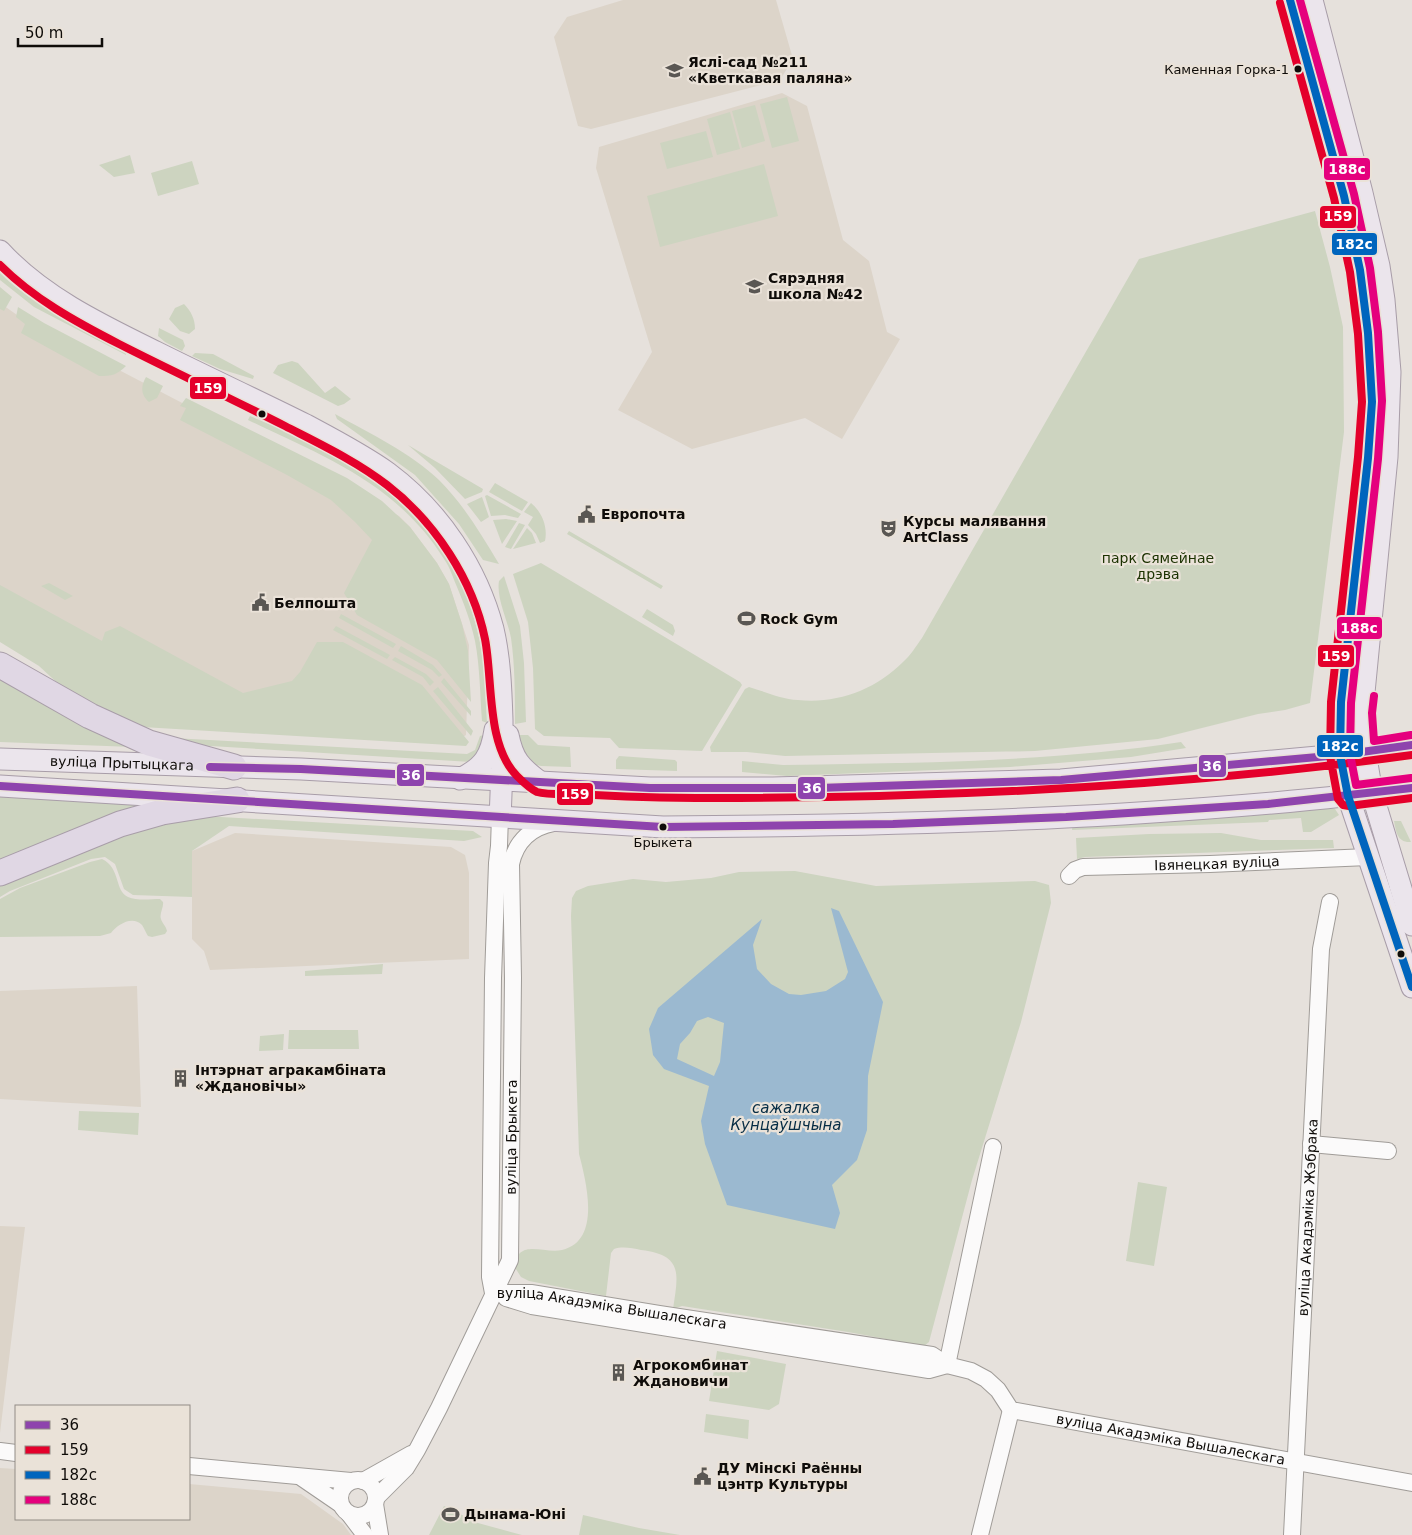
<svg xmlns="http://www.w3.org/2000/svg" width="1412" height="1535" viewBox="0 0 1412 1535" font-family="'DejaVu Sans',sans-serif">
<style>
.built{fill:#dcd4c9}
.green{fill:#cdd4c0}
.water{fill:#9bb9d0;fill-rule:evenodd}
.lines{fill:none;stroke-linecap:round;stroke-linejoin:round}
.minor-casing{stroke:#a09c98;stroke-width:18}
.major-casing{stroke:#a89da8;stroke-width:23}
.highway-casing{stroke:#a89da8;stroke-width:27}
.minor{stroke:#fbfafa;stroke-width:16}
.major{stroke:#ebe5ec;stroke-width:21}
.highway{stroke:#e0d7e4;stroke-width:25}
.bus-1-casing{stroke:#eae2d8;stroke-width:11}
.bus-2-casing{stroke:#eae2d8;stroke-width:11}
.bus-3-casing{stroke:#eae2d8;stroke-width:11}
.bus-4-casing{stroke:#eae2d8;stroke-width:11}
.bus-1{stroke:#8e44ad;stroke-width:8}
.bus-2{stroke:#e4002b;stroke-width:8}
.bus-3{stroke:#0065bd;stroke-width:8}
.bus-4{stroke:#e5007d;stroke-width:8}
.bus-dot{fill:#0f0c09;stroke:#eae2d8;stroke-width:2}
.labels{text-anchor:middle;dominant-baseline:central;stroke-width:4.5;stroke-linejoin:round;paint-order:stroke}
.bus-label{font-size:13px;fill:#0f0c09;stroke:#eae2d8;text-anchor:end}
.poi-label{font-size:14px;font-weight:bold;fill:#0f0c09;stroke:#eae2d8;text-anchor:start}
.park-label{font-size:14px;fill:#1b3100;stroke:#eae2d8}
.street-label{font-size:14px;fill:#0f0c09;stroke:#eae2d8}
.water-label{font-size:15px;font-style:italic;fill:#062c44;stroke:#eae2d8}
.line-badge{stroke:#eae2d8;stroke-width:2}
.badge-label{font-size:14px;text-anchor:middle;font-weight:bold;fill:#fff}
</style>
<rect width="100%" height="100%" fill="#e6e1dc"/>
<path class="built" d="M623,0H776L793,59L780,80L591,129L578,126L554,37L567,17Z
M782,93L807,106L843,240L869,261L887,332L900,339L842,439L805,418L692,449L618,410L652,352L596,168L599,147Z
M0,303L27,322L399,516L410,527L437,563L449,584L469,645L466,735L453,743L152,725L0,608Z
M235,833L451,847L465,855L469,873V959L210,970L204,951L192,939V851Z
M137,986L141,1107L0,1099V991Z
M0,1226L25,1227L0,1433Z
M0,1468L16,1469V1519H189V1484L301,1494L343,1524L351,1535H0Z"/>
<path class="green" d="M787,97L799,141L772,148L760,104Z
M755,105L765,141L742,148L732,111Z
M730,112L740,149L717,155L707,119Z
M706,131L713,157L667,169L660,143Z
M130,155L135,173L114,177L99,165Z
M192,161L199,184L158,196L151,173Z
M764,164L778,216L660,247L647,196Z
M1315,211L1330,267L1343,327L1344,432L1310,703L1285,710L1258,714L1158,739L1035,751L785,756L747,752H711L710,747L745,689L749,687C766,692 781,699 798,700C837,704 875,690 903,662C911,655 916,646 922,638L1139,259Z
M0,273C35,308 83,324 125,348L126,355L34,307L0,280Z
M0,287L12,297L4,311L0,309Z
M184,304C191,311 195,319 195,329L189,334L180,331L169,319L175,308Z
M18,307L44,323L126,366C117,375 112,376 99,376L21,333L25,324L16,317Z
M159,328L183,340L185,346L182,351L165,342L158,336Z
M195,353L213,354L254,376L253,379L220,369L192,356Z
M292,361L298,363L325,393L335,386L351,399L344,404L338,406L273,373L278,365Z
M146,377L163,386L157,398L149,402C140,394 141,386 146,377Z
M186,398L347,478L382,501L410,527L437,563L449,584L462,624L468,651L471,702L437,660L357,615L344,593L372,540L355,522L331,500L287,475L180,420L186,408L180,406Z
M335,414C369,433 411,453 439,480C464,505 481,534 499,564L483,560L459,524L415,475L337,419Z
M250,416C287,432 325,447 359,468C369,474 378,482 386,489C432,525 463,572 477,629C485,660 485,692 487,723L482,721C480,695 480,667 475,641C471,622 464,604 457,587C453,578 450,567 444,559C397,484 325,457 248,420Z
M408,445L483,489L482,492L465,499L435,468Z
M495,483L528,502L522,511L489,492Z
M487,495L521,514L518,518L505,515L491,516L485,496Z
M482,497L489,517L481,522L467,504Z
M531,503C542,512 548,527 545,541L540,543L536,534L528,525L533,517L524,512Z
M506,519L517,521L502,544L493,520Z
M519,523L525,525L511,549L505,547Z
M527,528L532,533L536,543L513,549Z
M569,531L663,586L661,589L567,534Z
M541,563L740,682L742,685L702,751L619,748L610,738L544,736L535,729L533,668L528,622L513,574Z
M504,576L520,626L524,663L526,722L515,724C515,695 515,666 511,638C508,621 496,598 499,581Z
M49,583L73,596L65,600L41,586Z
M0,585L102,641L105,632L120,626L243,693L292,681L300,672L317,642H343L422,685L469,742L466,746L142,727L64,689L39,666L0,642Z
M647,609L673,625L675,631L673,636L642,617Z
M341,614L396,644L393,648L339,618Z
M336,626L390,655L387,659L333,630Z
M401,646L433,665L442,675L439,677L432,670L398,651Z
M395,657L426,674L434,682L430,686L423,677L392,660Z
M0,671L133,747L0,742Z
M444,678L471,711V716L441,682Z
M438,687L473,731L471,736L433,691Z
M487,734L488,743L471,762L194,745L172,738L467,754L475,750L480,736Z
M515,735H528L538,745L570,747L571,767L541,766L529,763Z
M1181,742L1186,748L1131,757L1010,767L787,776L742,772V761L783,765C915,763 1050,762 1181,742Z
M619,756L675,760L677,762V771L616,769V760Z
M0,794L166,802C107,811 55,838 0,861Z
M1327,808L1335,809L1339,815L1311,832H1303L1301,818L1269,820L1268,822L1072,830L1073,823Z
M204,816L473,831L482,837L464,841L229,826L192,851V897L133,895L124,889L115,864L105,857L91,859L10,891L0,897V881L116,832Z
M1394,821H1401L1411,842C1397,843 1396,831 1394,821Z
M1221,833L1261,840H1333L1334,848L1085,857L1077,859L1076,838L1149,834Z
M102,859C121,868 114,890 128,897C137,901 151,899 160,899L163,902C164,907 159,914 161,919C162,923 166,926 167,931L165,934L152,937L148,936C146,933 144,928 142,925C132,915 117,925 111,933L100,936L0,937V899L20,888L90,862Z
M795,871L876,886L1035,881L1049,885L1051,903L1021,1022L972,1180L929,1342L924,1346L848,1332L682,1306L673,1309C678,1275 684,1255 641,1250C632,1248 622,1246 614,1249L611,1253L606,1296L529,1281L521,1277L514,1266C519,1238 543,1254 562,1250C602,1241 586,1181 579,1154L571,916L572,898L576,891L588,886L633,879L666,882L711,878L739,872Z
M383,964L382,974L305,976V971Z
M289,1030H358L359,1049H288Z
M284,1034L283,1050L259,1051L260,1036Z
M79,1111L139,1113L138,1135L78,1130Z
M1138,1182L1167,1187L1154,1266L1126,1261Z
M717,1351L786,1364L779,1404L769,1410L709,1401Z
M706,1414L749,1420L748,1439L704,1432Z
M444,1506L478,1523L522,1535H429Z
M583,1515L639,1528L680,1535H579Z"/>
<path class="water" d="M831,908L839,911L883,1002L868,1076L867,1130L857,1160L832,1185L840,1213L835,1229L727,1205L705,1144L701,1121L709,1086L664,1069L653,1055L649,1029L658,1008L762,919L753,945L757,969L771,984L789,994L801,995L826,991L845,979L848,972ZM708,1017L724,1023L720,1062L714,1076L677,1059L680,1044L690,1033L697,1021Z"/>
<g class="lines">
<defs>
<g id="minor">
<path id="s1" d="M1069,876L1075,870L1083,867L1210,864L1368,857"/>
<path d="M1311,1144L1388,1151"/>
<path id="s2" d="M493,1293H531L659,1314L932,1355L947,1365L971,1371L986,1379L998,1390L1011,1410L1412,1483"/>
<path d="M493,1293L490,1277L493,978L497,863L499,846L500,816"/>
<path d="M506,1298L532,1306L929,1370L947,1365"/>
<path d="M947,1365L993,1147"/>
<path d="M0,1451L16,1453"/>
<path d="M189,1466L351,1481"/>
<path d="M302,1478L340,1504"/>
<circle cx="358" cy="1498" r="18"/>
<path d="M363,1481L411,1454"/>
<path id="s3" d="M376,1498L406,1468L417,1450L439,1408L510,1260L513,978L511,864C516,841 532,827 554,823"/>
<path d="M375,1504L380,1535"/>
<path d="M349,1514L365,1535"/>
<path d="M980,1535L1011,1410"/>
<path id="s4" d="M1292,1535L1321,949L1330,902"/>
</g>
<g id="major">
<path d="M1290,0L1344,196L1360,270L1368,333L1372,402L1368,458L1341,702L1340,755L1348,796L1412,987"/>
<path d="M1312,0L1362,193L1379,266L1384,300L1390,372L1387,457L1362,713L1365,752L1372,793L1412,925"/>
<path d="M0,251C42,297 101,325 156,352C206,377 256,400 306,425C334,440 363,455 388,473C439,511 477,568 493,629C500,659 501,690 502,720C502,753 502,784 500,816"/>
<path d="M508,735C513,760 520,767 540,782"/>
<path id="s5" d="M0,759L301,769L650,788H773L1061,780L1340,755L1412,745"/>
<path d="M460,779C484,767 491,756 495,730"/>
<path d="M0,786L663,827C817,826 970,823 1123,814C1219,808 1316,801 1412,788"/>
</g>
<path id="highway" d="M0,665L90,716L149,743L234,767
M0,873L120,824L162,812L237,800"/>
</defs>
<use href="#minor" class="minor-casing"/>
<use href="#major" class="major-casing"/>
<use href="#highway" class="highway-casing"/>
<use href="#minor" class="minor"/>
<use href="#major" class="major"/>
<use href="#highway" class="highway"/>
<defs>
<path id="bus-1" d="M210,767L301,769L650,788H817L1061,780L1340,755L1412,745
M0,786L663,827L893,824L1066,817L1268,804L1412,788"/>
<path id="bus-2" d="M1280,3L1334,198L1350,272L1358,334L1362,402L1358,457L1331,702L1330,756L1338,799L1343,805L1349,806L1412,798
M0,265C34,299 76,322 119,344C174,372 230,398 285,426C320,444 356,461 387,485C435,522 473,580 485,639C493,680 486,745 517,776C522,781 530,789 537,792C547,795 568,794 579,794C624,797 669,798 714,798C947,798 1181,787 1412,755"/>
<path id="bus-3" d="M1290,0L1344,196L1360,270L1368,333L1372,402L1368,458L1341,702L1340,755L1348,796L1412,987"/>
<path id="bus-4" d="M1300,0L1354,194L1370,268L1378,332L1382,401L1378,459L1351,703L1350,754L1356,785L1411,778
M1374,696L1372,713L1374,741L1411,735"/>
</defs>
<use href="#bus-1" class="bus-1-casing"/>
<use href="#bus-2" class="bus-2-casing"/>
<use href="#bus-3" class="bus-3-casing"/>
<use href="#bus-4" class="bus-4-casing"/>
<use href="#bus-1" class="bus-1"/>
<use href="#bus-2" class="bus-2"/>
<use href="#bus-3" class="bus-3"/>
<use href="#bus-4" class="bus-4"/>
</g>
<defs>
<symbol id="school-bare" viewBox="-9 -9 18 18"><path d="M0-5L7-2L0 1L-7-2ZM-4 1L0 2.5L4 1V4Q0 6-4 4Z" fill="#5a5753" stroke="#eae2d8" stroke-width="2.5" paint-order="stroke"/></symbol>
<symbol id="civic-bare" viewBox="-9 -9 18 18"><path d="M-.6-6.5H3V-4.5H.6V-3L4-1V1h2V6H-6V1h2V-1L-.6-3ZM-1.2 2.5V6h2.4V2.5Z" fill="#5a5753" stroke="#eae2d8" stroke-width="2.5" paint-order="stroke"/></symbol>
<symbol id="theatre-bare" viewBox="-9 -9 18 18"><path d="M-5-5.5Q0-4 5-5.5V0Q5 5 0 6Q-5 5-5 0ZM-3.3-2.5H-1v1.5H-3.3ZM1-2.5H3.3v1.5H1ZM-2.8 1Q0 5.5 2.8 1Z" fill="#5a5753" stroke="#eae2d8" stroke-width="2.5" paint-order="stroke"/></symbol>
<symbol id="stadium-bare" viewBox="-9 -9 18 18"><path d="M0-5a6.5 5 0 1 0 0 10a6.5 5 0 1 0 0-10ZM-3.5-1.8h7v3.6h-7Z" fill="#5a5753" stroke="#eae2d8" stroke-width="2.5" paint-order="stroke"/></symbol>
<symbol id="building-bare" viewBox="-9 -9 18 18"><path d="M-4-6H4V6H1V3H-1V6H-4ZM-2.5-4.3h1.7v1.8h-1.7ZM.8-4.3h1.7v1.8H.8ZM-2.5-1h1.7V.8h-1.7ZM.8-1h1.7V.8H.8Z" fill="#5a5753" stroke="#eae2d8" stroke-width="2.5" paint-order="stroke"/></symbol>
</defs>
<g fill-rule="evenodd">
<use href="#school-bare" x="662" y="58" width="25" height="25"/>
<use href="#school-bare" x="742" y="274" width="25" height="25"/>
<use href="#civic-bare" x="574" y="502" width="25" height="25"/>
<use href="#theatre-bare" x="876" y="516" width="25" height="25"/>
<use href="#civic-bare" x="248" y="590" width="25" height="25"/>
<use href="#stadium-bare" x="734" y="606" width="25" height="25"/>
<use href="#building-bare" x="168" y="1066" width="25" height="25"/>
<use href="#building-bare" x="606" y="1360" width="25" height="25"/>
<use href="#civic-bare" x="690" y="1464" width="25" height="25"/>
<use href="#stadium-bare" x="438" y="1502" width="25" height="25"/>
</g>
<g class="bus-dot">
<circle cx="1298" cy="69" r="4.5"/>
<circle cx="262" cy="414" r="4.5"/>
<circle cx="663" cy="827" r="4.5"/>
<circle cx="1401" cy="954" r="4.5"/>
</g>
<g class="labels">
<g class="bus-label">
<text x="1289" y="69">Каменная Горка-1</text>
<text x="663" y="842" text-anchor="middle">Брыкета</text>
</g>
<g class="poi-label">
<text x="688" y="62">Яслі-сад №211<tspan x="688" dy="16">«Кветкавая паляна»</tspan></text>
<text x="768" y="278">Сярэдняя<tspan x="768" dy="16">школа №42</tspan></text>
<text x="601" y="514">Европочта</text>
<text x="903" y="521">Курсы малявання<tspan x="903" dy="16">ArtClass</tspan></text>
<text x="274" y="603">Белпошта</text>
<text x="760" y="619">Rock Gym</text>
<text x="195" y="1070">Інтэрнат агракамбіната<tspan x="195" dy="16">«Ждановічы»</tspan></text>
<text x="633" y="1365">Агрокомбинат<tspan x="633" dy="16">Ждановичи</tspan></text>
<text x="717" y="1468">ДУ Мінскі Раённы<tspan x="717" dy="16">цэнтр Культуры</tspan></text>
<text x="464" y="1514">Дынама-Юні</text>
</g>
<g class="park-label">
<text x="1158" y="558">парк Сямейнае<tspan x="1158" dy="16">дрэва</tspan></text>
</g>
<g class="street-label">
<text stroke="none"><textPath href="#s5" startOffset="122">вуліца Прытыцкага</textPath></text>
<text stroke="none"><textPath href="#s1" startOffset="151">Івянецкая вуліца</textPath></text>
<text stroke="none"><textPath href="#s3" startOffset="398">вуліца Брыкета</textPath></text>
<text stroke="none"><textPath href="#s4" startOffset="318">вуліца Акадэміка Жэбрака</textPath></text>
<text stroke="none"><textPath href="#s2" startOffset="120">вуліца Акадэміка Вышалескага</textPath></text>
<text stroke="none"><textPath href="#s2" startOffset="706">вуліца Акадэміка Вышалескага</textPath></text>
</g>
<g class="water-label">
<text x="786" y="1108">сажалка<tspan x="786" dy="17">Кунцаўшчына</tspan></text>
</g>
</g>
<g class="line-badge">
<rect x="1323" y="157" width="48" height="24" rx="5" fill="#e5007d"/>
<rect x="1319" y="205" width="38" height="24" rx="5" fill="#e4002b"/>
<rect x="1331" y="232" width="47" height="24" rx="5" fill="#0065bd"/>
<rect x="189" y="376" width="38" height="24" rx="5" fill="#e4002b"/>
<rect x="1336" y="616" width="47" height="24" rx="5" fill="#e5007d"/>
<rect x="1317" y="644" width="38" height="24" rx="5" fill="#e4002b"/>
<rect x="1316" y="734" width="48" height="24" rx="5" fill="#0065bd"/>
<rect x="1198" y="754" width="29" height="24" rx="5" fill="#8e44ad"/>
<rect x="396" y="763" width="29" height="24" rx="5" fill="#8e44ad"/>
<rect x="797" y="776" width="29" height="24" rx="5" fill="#8e44ad"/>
<rect x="556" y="782" width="38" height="24" rx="5" fill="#e4002b"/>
</g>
<g class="badge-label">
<text x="1347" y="174">188с</text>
<text x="1338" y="221">159</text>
<text x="1354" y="249">182с</text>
<text x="208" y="393">159</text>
<text x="1359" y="633">188с</text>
<text x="1336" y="661">159</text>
<text x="1340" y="751">182с</text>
<text x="1212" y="771">36</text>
<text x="411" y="780">36</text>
<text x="812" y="793">36</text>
<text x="575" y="799">159</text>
</g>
<rect x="15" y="1405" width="175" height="115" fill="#eae2d8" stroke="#928c85"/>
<rect x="25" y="1421" width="25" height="8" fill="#8e44ad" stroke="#928c85"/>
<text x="60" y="1430" font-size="15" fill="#0f0c09">36</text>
<rect x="25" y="1446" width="25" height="8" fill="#e4002b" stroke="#928c85"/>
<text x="60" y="1455" font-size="15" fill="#0f0c09">159</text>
<rect x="25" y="1471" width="25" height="8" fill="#0065bd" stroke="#928c85"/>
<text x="60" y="1480" font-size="15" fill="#0f0c09">182с</text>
<rect x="25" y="1496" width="25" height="8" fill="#e5007d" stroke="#928c85"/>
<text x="60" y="1505" font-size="15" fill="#0f0c09">188с</text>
<path d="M18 38v8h84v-8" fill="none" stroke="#0f0c09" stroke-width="2.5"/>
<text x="25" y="38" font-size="15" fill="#0f0c09" stroke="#eae2d8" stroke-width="4" paint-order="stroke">50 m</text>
</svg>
